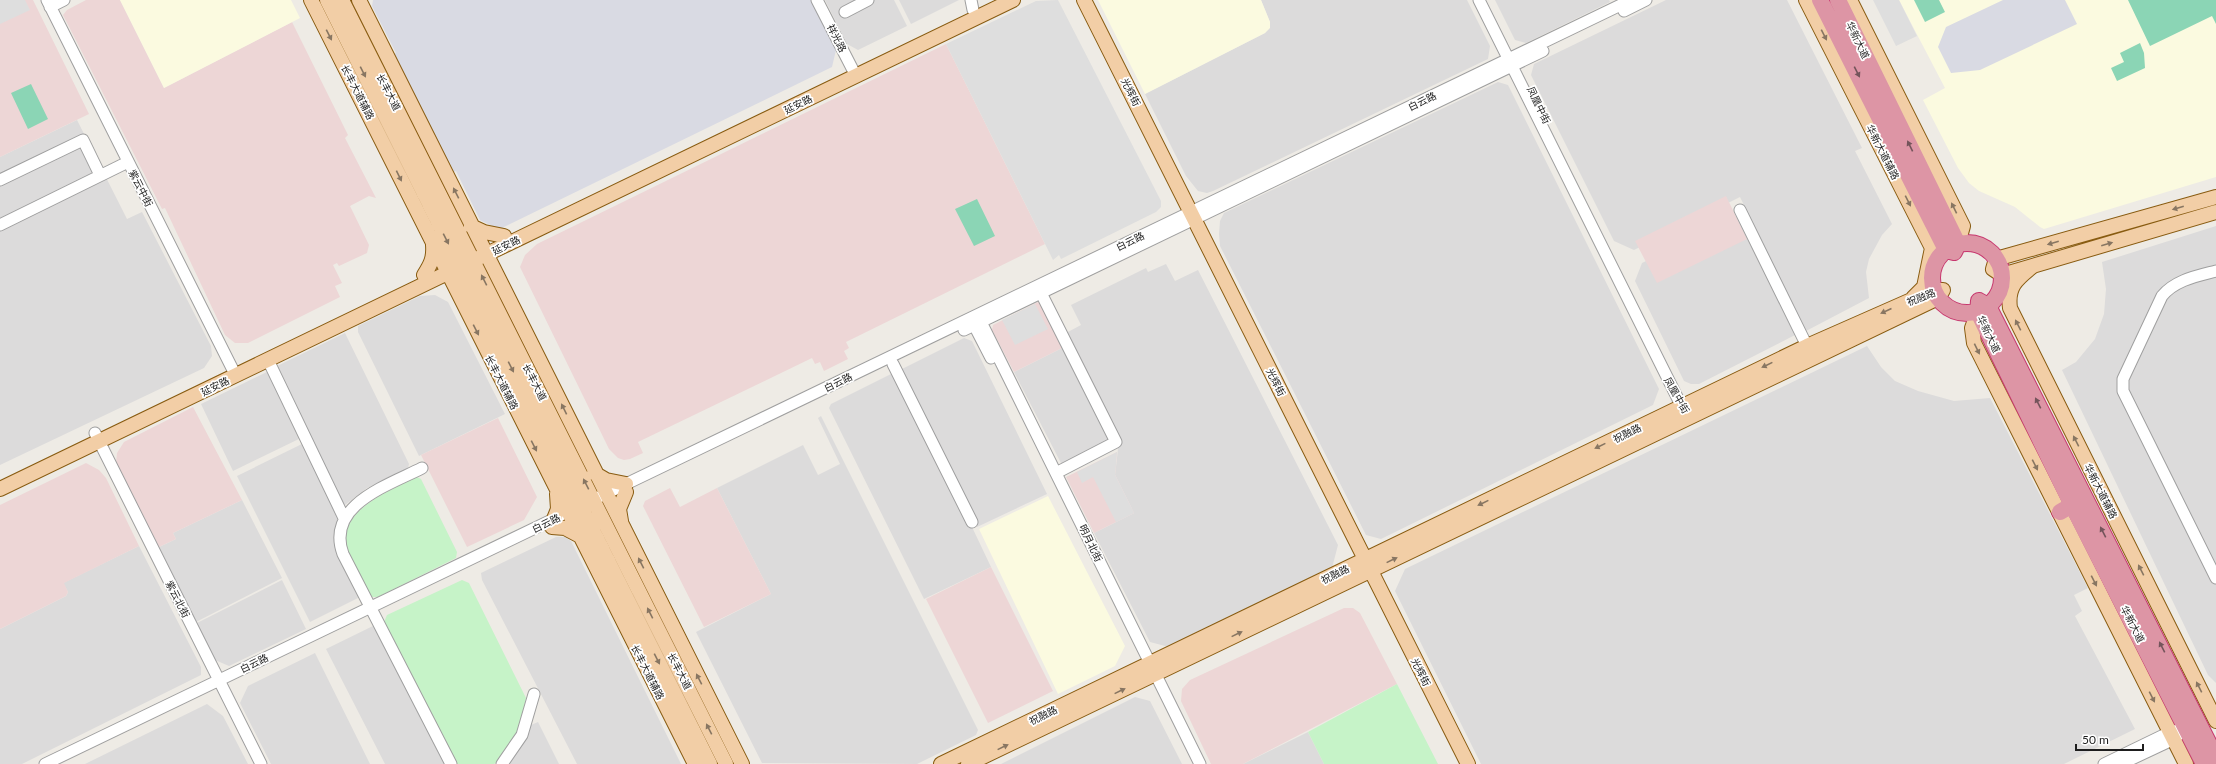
<svg xmlns="http://www.w3.org/2000/svg" width="2216" height="764" viewBox="0 0 2216 764" font-family="Lato,'Noto Sans SC',sans-serif">
<style>
.residential{fill:#dcdbdb}
.commercial{fill:#edd6d6}
.education{fill:#fbfae0}
.park{fill:#c6f3c8}
.pitch{fill:#8bd5b5}
.parking{fill:#dedede}
.plaza{fill:#d9dae3}
.lines{fill:none;stroke-linecap:round;stroke-linejoin:round}
.minor-casing{stroke:#9f9f9f;stroke-width:13}
.major-casing{stroke:#885b10;stroke-width:16}
.highway-casing{stroke:#c7376e;stroke-width:18}
.minor{stroke:#fff;stroke-width:11}
.major{stroke:#f2cea6;stroke-width:14}
.highway{stroke:#dd95a5;stroke-width:16}
.oneway{fill:#887662}
.oneway2{fill:#74545b}
.labels{text-anchor:middle;dominant-baseline:central;stroke-width:3.5;stroke-linejoin:round;paint-order:stroke}
.street-label{font-size:10px;fill:#1e1e1e;stroke:#fff}
</style>
<rect width="100%" height="100%" fill="#eeebe5"/>
<path class="residential" d="M825,0H894L907,26L858,50L847,44Z
M899,0H959L911,24Z
M1261,0H1467L1490,46L1488,59L1213,191L1207,193L1198,191L1186,176L1145,94L1265,33L1270,22Z
M1495,0H1609L1610,2L1526,43L1515,40Z
M1666,0H1787L1862,148L1855,151L1892,224L1882,235L1869,259L1866,272L1869,298L1806,331L1740,197L1634,250L1614,241L1531,75L1534,64Z
M1498,82L1508,85L1659,389L1653,405L1381,539L1366,535L1304,412L1220,246L1219,234L1220,221L1224,213Z
M77,120L127,219L142,212L211,346L212,356L204,368L0,465V157Z
M1737,217L1795,335L1699,384H1691L1684,381L1635,281L1642,263Z
M2216,226V683L2208,675L2062,370L2076,362L2095,339L2104,314L2106,289L2102,262Z
M1166,264L1175,281L1198,270L1338,545L1332,568L1169,647L1150,642L1094,533L1134,513L1115,475L1119,440L1066,333L1081,325L1071,305L1146,268L1148,272Z
M435,295L448,302L505,414L419,456L358,332V326L420,296Z
M345,333L409,464L408,468L367,488L345,505L340,501L275,367Z
M964,338L972,341L1047,494L977,527L900,370Z
M1867,346L1881,367L1895,381L1918,391L1954,401L1990,398L2088,588L2074,595L2082,611L2075,616L2135,729L2064,764H1481L1395,591L1405,569Z
M1064,347L1112,439L1062,465L1014,372Z
M271,370L303,437L233,471L201,404Z
M895,372L969,528L972,527L991,567L924,599L829,408L831,404Z
M821,416L978,730L976,735L917,764L762,763L696,632L771,594L717,488L803,445L818,475L840,464L818,418Z
M306,442L338,516L335,546L360,597L310,622L237,476Z
M242,500L282,578L196,622L159,547L176,539L173,533Z
M556,537H565L571,541L681,764H577L482,580L481,573Z
M139,546L201,667V675L22,764H0V629L66,596L68,592L63,583Z
M282,580L306,629L229,666L215,660L197,623Z
M375,625L446,764H385L326,649Z
M315,653L370,764H271L240,703L248,686Z
M1135,697L1150,701L1182,764H1001Z
M207,704L223,716L248,764H85Z
M538,722L559,764H508L527,736L531,725Z
M1308,732L1324,764H1243Z"/>
<path class="commercial" d="M0,0H33L89,114L0,157Z
M86,0H120L164,88L292,22L348,135L345,138L376,198L369,196L350,206L369,245L367,253L339,266L337,263L333,265L342,283L335,286L340,297L248,343H235L225,335L165,208L162,209L63,15L67,10Z
M946,44L1045,244L846,342L849,348L844,351L848,359L824,371L820,362L815,364L812,358L638,442L643,453L630,459L624,460L618,458L609,449L520,267L525,255L537,244Z
M1726,196L1747,239L1657,283L1635,241Z
M1040,301L1064,347L1014,372L992,330L993,325Z
M193,407L242,500L173,533L176,539L159,547L116,463L117,453L124,442Z
M498,418L537,497L524,520L467,547L421,455Z
M1117,452L1115,475L1134,513L1094,533L1066,477Z
M86,463L99,470L106,478L139,546L64,583L68,592L66,596L0,629V505Z
M670,488L680,507L717,488L771,594L704,627L643,506L645,501Z
M991,567L1053,691L988,723L926,599Z
M1344,608H1353L1360,613L1397,684L1243,764H1211L1181,701L1182,689L1190,680Z"/>
<path class="education" d="M120,0H291L300,18L164,88Z
M1098,0H1261L1270,22V28L1265,33L1145,94Z
M1899,0H2216V177L2044,229L2040,227L2015,207L1979,191L1969,183L1958,168L1923,100L1945,88Z
M1048,496L1125,646L1115,666L1058,694L979,529Z"/>
<path class="park" d="M417,477L421,479L457,552L456,558L378,597H371L348,552C334,511 389,491 417,477Z
M462,580L469,583L526,698L518,733L498,762L494,764H456L384,622L387,615Z
M1397,684L1438,764H1324L1308,732Z"/>
<path class="pitch" d="M1914,0H1939L1945,12L1925,22Z
M2128,0H2216V24L2212,16L2150,46Z
M2140,43L2144,53L2145,68L2117,81L2111,68L2124,62L2120,53Z
M31,84L48,119L28,129L11,93Z
M977,199L995,236L974,246L955,209Z"/>
<path class="parking" d="M0,0H25L30,10L0,24Z
M1058,0L1161,201V207L1156,212L1061,259L1059,255L1053,260L946,44L1036,1Z
M1873,0H1899L1917,36L1896,46Z
M1035,304L1048,329L1015,345L1002,320Z
M1117,452L1115,475L1134,513L1116,522L1093,477L1082,483L1077,472Z"/>
<path class="plaza" d="M373,0H811L836,50L832,67L502,228L494,227L480,220L456,171L454,172L393,54L396,53L372,6Z
M2003,0H2065L2077,24L1980,70L1951,73L1938,47L1946,27Z"/>
<g class="lines">
<defs>
<path id="minor" d="M47,0L236,376
M817,0L856,76
M971,0L973,10
M1479,0L1682,407L1686,412
M50,7L64,0
M1624,11L1646,0
M845,12L868,0
M0,180L83,140L100,175
M1740,210L1807,346
M0,225L128,162
M2216,271C2197,276 2175,280 2162,296L2123,379V391L2216,578
M1041,293L1116,442L1056,473
M981,322L1200,764
M974,325L991,358
M964,330L1543,51
M268,360L344,518
M893,364L972,522
M95,433L261,764
M422,468C389,485 325,505 343,554L451,764
M599,497L1631,0
M45,764L560,516
M502,764L522,735L534,694
M2104,764L2170,732L2186,728L2174,739L2121,764"/>
<path id="major" d="M311,0L695,764
M327,0L710,764
M342,0L726,764
M359,0L742,764
M1084,0L1468,764
M1806,0L1932,248L1924,287L1913,298
M1850,0L1963,226L1958,244
M2216,197L1996,259L1993,269L2002,275L2216,212
M471,226L484,232L504,236
M2033,266C2017,279 2007,286 2010,308L2216,721
M424,275C431,264 434,258 433,245
M1978,312L1972,328L1974,343L2186,764
M594,473L606,480L626,484
M0,489L1013,0
M554,519L558,509L557,494
M621,521L619,509L626,492
M552,527L565,528L582,537
M941,764L1807,346L1934,290H1943L1938,298L968,764"/>
<path id="highway" d="M1820,0L1946,250L1954,252L1958,244L1838,0
M1932 278a35 35 0 1 1 70 0a35 35 0 1 1-70 0Z
M2060,512L2072,505
M2204,764L2072,505L1978,312L1979,301L1988,306L2216,758"/>
</defs>
<use href="#minor" class="minor-casing"/>
<use href="#major" class="major-casing"/>
<use href="#highway" class="highway-casing"/>
<use href="#minor" class="minor"/>
<use href="#major" class="major"/>
<use href="#highway" class="highway"/>
</g>
<defs><path id="oneway-solid" d="M-6-.8H1V-3.2L6.5 0L1 3.2V.8H-6Z"/></defs>
<g class="oneway">
<use href="#oneway-solid" transform="translate(329 35) rotate(63)"/>
<use href="#oneway-solid" transform="translate(1824 35) rotate(63)"/>
<use href="#oneway-solid" transform="translate(363 72) rotate(63)"/>
<use href="#oneway-solid" transform="translate(399 176) rotate(64)"/>
<use href="#oneway-solid" transform="translate(456 193) rotate(-117)"/>
<use href="#oneway-solid" transform="translate(1908 201) rotate(63)"/>
<use href="#oneway-solid" transform="translate(1954 208) rotate(-116)"/>
<use href="#oneway-solid" transform="translate(2178 208) rotate(164)"/>
<use href="#oneway-solid" transform="translate(446 239) rotate(63)"/>
<use href="#oneway-solid" transform="translate(2053 243) rotate(164)"/>
<use href="#oneway-solid" transform="translate(2107 244) rotate(-16)"/>
<use href="#oneway-solid" transform="translate(484 280) rotate(-117)"/>
<use href="#oneway-solid" transform="translate(1886 311) rotate(156)"/>
<use href="#oneway-solid" transform="translate(2018 325) rotate(-117)"/>
<use href="#oneway-solid" transform="translate(476 330) rotate(63)"/>
<use href="#oneway-solid" transform="translate(1977 349) rotate(64)"/>
<use href="#oneway-solid" transform="translate(1767 365) rotate(154)"/>
<use href="#oneway-solid" transform="translate(511 367) rotate(63)"/>
<use href="#oneway-solid" transform="translate(564 409) rotate(-116)"/>
<use href="#oneway-solid" transform="translate(2076 441) rotate(-117)"/>
<use href="#oneway-solid" transform="translate(534 446) rotate(63)"/>
<use href="#oneway-solid" transform="translate(1600 446) rotate(154)"/>
<use href="#oneway-solid" transform="translate(2035 465) rotate(63)"/>
<use href="#oneway-solid" transform="translate(586 484) rotate(-117)"/>
<use href="#oneway-solid" transform="translate(1483 503) rotate(154)"/>
<use href="#oneway-solid" transform="translate(1392 560) rotate(-26)"/>
<use href="#oneway-solid" transform="translate(641 563) rotate(-117)"/>
<use href="#oneway-solid" transform="translate(2141 570) rotate(-117)"/>
<use href="#oneway-solid" transform="translate(2094 581) rotate(63)"/>
<use href="#oneway-solid" transform="translate(650 613) rotate(-117)"/>
<use href="#oneway-solid" transform="translate(1237 634) rotate(-26)"/>
<use href="#oneway-solid" transform="translate(657 659) rotate(63)"/>
<use href="#oneway-solid" transform="translate(699 679) rotate(-117)"/>
<use href="#oneway-solid" transform="translate(2199 687) rotate(-117)"/>
<use href="#oneway-solid" transform="translate(1120 691) rotate(-26)"/>
<use href="#oneway-solid" transform="translate(2152 697) rotate(63)"/>
<use href="#oneway-solid" transform="translate(709 729) rotate(-117)"/>
<use href="#oneway-solid" transform="translate(1003 747) rotate(-26)"/>
</g>
<g class="oneway2">
<use href="#oneway-solid" transform="translate(1857 72) rotate(63)"/>
<use href="#oneway-solid" transform="translate(1910 146) rotate(-116)"/>
<use href="#oneway-solid" transform="translate(2038 403) rotate(-117)"/>
<use href="#oneway-solid" transform="translate(2103 532) rotate(-117)"/>
<use href="#oneway-solid" transform="translate(2162 647) rotate(-117)"/>
</g>
<g class="labels">
<g class="street-label">
<text transform="translate(837 38) rotate(63)">祥光路</text>
<text transform="translate(1858 40) rotate(64)">华新大道</text>
<text transform="translate(358 92) rotate(63)">长丰大道辅路</text>
<text transform="translate(389 92) rotate(63)">长丰大道</text>
<text transform="translate(1131 92) rotate(63)">光辉街</text>
<text transform="translate(1422 101) rotate(-26)">白云路</text>
<text transform="translate(798 104) rotate(-26)">延安路</text>
<text transform="translate(1539 105) rotate(64)">凤凰中街</text>
<text transform="translate(1883 152) rotate(63)">华新大道辅路</text>
<text transform="translate(141 188) rotate(63)">紫云中街</text>
<text transform="translate(1130 241) rotate(-26)">白云路</text>
<text transform="translate(506 245) rotate(-26)">延安路</text>
<text transform="translate(1921 297) rotate(-21)">祝融路</text>
<text transform="translate(1989 334) rotate(64)">华新大道</text>
<text transform="translate(502 382) rotate(63)">长丰大道辅路</text>
<text transform="translate(535 382) rotate(63)">长丰大道</text>
<text transform="translate(838 382) rotate(-26)">白云路</text>
<text transform="translate(1276 382) rotate(63)">光辉街</text>
<text transform="translate(215 386) rotate(-26)">延安路</text>
<text transform="translate(1677 395) rotate(60)">凤凰中街</text>
<text transform="translate(1627 433) rotate(-26)">祝融路</text>
<text transform="translate(2101 491) rotate(63)">华新大道辅路</text>
<text transform="translate(546 523) rotate(-26)">白云路</text>
<text transform="translate(1091 543) rotate(64)">明月北街</text>
<text transform="translate(1335 574) rotate(-26)">祝融路</text>
<text transform="translate(178 599) rotate(63)">紫云北街</text>
<text transform="translate(2133 624) rotate(63)">华新大道</text>
<text transform="translate(254 663) rotate(-26)">白云路</text>
<text transform="translate(680 671) rotate(63)">长丰大道</text>
<text transform="translate(648 672) rotate(63)">长丰大道辅路</text>
<text transform="translate(1421 672) rotate(63)">光辉街</text>
<text transform="translate(1043 715) rotate(-26)">祝融路</text>
</g>
</g>
<path d="M2076 744v6h67v-6" fill="none" stroke="#1e1e1e" stroke-width="2"/>
<text x="2082" y="744" font-size="12" fill="#1e1e1e" stroke="#ffffff" stroke-width="3" paint-order="stroke">50 m</text>
</svg>
